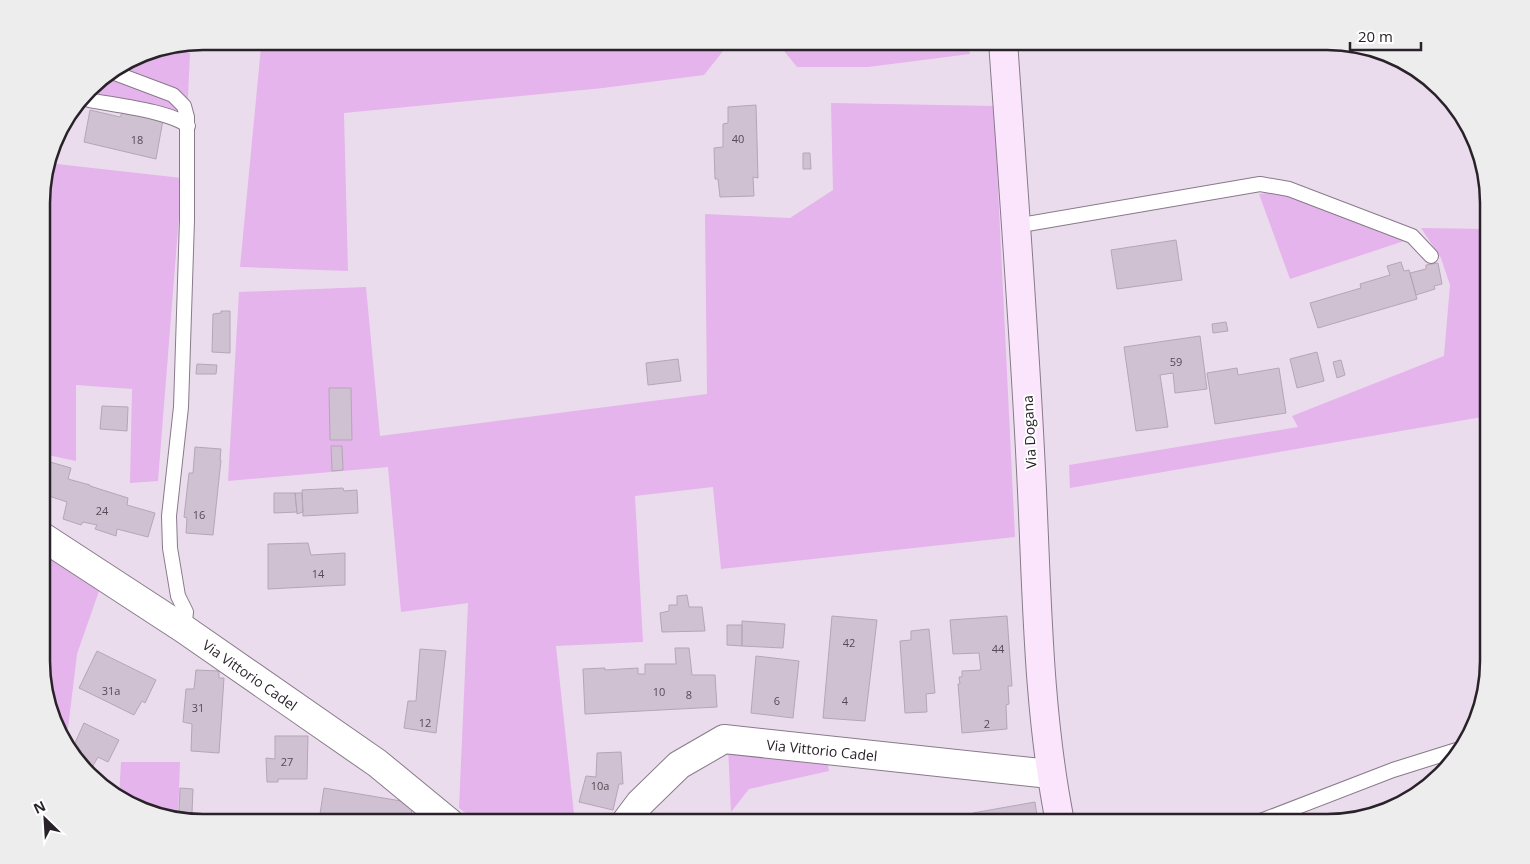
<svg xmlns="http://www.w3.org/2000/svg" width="1530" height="864" viewBox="0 0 1530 864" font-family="'Open Sans',sans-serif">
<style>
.green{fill:#e5b4ec}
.building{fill:#d0c1d2;stroke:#b5a6b7}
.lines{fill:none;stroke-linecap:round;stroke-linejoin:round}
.lane-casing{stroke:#887a8a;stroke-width:16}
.street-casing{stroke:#887a8a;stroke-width:30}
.secondary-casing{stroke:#887a8a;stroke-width:30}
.lane{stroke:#fff;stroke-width:14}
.street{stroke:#fff;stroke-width:28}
.secondary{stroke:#fae5fd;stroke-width:28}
.labels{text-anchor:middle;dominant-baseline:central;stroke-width:4;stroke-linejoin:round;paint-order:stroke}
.number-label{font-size:11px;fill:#534a53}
.street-label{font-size:14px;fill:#292329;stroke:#fff}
.rim{fill:none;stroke:#292329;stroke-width:2.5}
</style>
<rect width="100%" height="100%" fill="#ebdced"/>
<path class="green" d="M212,41H731L704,75L603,88L344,113L348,271L240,267L261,47Z
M776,41H967L970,54L868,67H797Z
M174,47L190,53L187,119L84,98L96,82L141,53Z
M831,103L994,106L1015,537L721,569L713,487L635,496L643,642L556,646L575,823H478L459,808L468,603L401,612L388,467L228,481L239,292L366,287L380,436L707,394L705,214L790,218L833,190Z
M48,163L182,178L158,481L130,483L132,389L76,385V461L43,454V182Z
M1277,192L1410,239L1290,279L1259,194Z
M1421,228L1488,229V416L1070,488L1069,465L1298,427L1292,416L1444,356L1450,285L1441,258Z
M43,554L99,591L77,654L66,745L43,682Z
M728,746L827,758L829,771L749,789L731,812Z
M121,762H180L178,816L122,801L119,798Z"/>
<path class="building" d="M756,105L758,178L753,177L754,196L720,197L718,179H715L714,148L723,147V124L728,123V107Z
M90,110L120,117L122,113L163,120L156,159L84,142Z
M803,153H810L811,169H803Z
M1176,240L1182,280L1117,289L1111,250Z
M1401,262L1404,271L1409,270L1417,299L1318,328L1310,303L1361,288L1360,284L1390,275L1387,266Z
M1438,263L1442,284L1434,286L1435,289L1416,295L1410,273L1426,269V265Z
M221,311H230V353L212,352L213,314L221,313Z
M1226,322L1228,331L1213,333L1212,324Z
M1200,336L1207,389L1175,393L1173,373L1160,375L1168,427L1136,431L1124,347Z
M1317,352L1324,381L1297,388L1290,359Z
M678,359L681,381L648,385L646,363Z
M1341,360L1345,375L1337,378L1333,362Z
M197,364L217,365L216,374H196Z
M1237,368L1238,375L1279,368L1286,413L1215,424L1207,373Z
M329,388H351L352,440H330Z
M102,406L128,407L127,431L100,429Z
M331,446H342L343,470L332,471Z
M195,447L221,449L220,460H221L213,535L186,533L187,518L184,517L189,473H193Z
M43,460L71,468L68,479L90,485V486L128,498L127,505L155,513L148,537L117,529L116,536L95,529L97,525L83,522L81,525L63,519L67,502L43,494Z
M343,488L344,491L357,490L358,513L303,516L302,490Z
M274,493H295L297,512L274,513Z
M295,493H302L303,512L297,514Z
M308,543L311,555L345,553V585L268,589V544Z
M687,595L689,607H702L705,631L662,632L660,613L669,611V605H677V596Z
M832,616L877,620L865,721L823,718Z
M1007,616L1012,686H1008L1009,704L1006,705L1007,729L962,733L958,684H960L959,677H962V671L981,670L979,653L953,654L950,620Z
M742,621L785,624L783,648L742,646Z
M727,625H742V646L727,645Z
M929,629L935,693L926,694L927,712L905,713L900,641L911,640V631Z
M675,648H689L692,675H715L717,707L585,714L583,669L605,668V670L638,668V674H645V664H676Z
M420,649L446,651L436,733L404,728L408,701H416Z
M97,651L156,680L145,703L142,701L134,715L79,688Z
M756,656L799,661L793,718L751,713Z
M196,670L219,671V678H224L219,753L191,751L192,724L183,722L186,689H194Z
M84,723L119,740L108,762L98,757L90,771L73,755L77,747L74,745Z
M275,736H308L307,779H278V782H267L266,758L275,759Z
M621,752L623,784H619L613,810L579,802L586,776L596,777L597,753Z
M180,788L193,789L192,813L179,812Z
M324,788L413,803L410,823H390L320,814Z
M1035,802L1038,823H975L973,813Z"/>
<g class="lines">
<defs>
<path id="lane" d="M112,72L173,95L184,106L187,117V220L181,407L169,516L170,548L178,596L186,612L184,629
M89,100C113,105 171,111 188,126
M1015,226L1260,184L1289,189L1412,236L1431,256
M1258,822L1393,770L1460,749"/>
<path id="street" d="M43,537L184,629L377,763L450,823
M625,823L640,803L679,765L724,739L1050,774"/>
<path id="secondary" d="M1003,41C1013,184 1024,327 1031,470C1037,587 1037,707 1060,822"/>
</defs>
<use href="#lane" class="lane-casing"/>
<use href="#street" class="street-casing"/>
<use href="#secondary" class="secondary-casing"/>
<use href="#lane" class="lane"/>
<use href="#street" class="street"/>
<use href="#secondary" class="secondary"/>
</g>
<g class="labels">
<g class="number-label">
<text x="738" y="138">40</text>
<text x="137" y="139">18</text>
<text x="1176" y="361">59</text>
<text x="102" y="510">24</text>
<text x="199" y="514">16</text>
<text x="318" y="573">14</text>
<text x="849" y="642">42</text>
<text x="998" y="648">44</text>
<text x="111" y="690">31a</text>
<text x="659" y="691">10</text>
<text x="689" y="694">8</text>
<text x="777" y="700">6</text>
<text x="845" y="700">4</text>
<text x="198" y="707">31</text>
<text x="425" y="722">12</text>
<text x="987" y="723">2</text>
<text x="287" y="761">27</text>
<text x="600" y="785">10a</text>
</g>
<g class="street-label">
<text transform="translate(1029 432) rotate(-93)">Via Dogana</text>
<text transform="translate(250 675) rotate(35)">Via Vittorio Cadel</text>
<text transform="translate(822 750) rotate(6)">Via Vittorio Cadel</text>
</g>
</g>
<path d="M0 0H1530V864H0ZM203 50H1327A153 153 0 0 1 1480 203V661A153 153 0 0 1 1327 814H203A153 153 0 0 1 50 661V203A153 153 0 0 1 203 50Z" fill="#eeedee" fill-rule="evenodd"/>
<path class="rim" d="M203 50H1327A153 153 0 0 1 1480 203V661A153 153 0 0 1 1327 814H203A153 153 0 0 1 50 661V203A153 153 0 0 1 203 50Z"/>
<g transform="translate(45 819) rotate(335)" stroke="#ffffff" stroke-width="4" paint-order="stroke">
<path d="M0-4L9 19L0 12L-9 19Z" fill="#292329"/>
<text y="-8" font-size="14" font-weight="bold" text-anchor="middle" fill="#292329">N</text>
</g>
<path d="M1350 42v8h71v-8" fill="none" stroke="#292329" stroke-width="2.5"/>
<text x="1358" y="42" font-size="15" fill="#292329" stroke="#ffffff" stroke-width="4" paint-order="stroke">20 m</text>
</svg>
